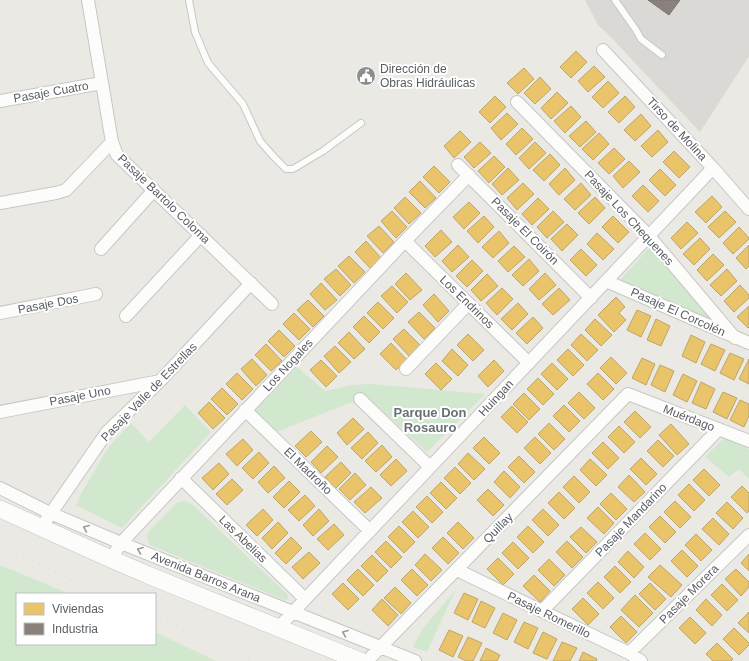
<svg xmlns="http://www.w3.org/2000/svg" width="749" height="661" viewBox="0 0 749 661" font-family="Arial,sans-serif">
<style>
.industrial{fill:#dbd9d5}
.green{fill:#d1e7ce}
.homes{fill:#e9c46a;stroke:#bea568}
.industry{fill:#8a817c;stroke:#7b7674}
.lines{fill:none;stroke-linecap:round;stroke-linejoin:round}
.service-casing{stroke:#c7c7c6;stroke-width:8}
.minor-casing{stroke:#c7c7c6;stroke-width:14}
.secondary-casing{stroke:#c5c6c4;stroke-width:18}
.service{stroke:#fcfcfb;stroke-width:6}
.minor{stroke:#fcfcfb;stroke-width:12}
.secondary{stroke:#fcfcfb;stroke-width:17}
.rail{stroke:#e2e2e1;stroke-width:3;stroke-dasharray:1 5;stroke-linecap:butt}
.oneway{stroke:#9a9d9f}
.labels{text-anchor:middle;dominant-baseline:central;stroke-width:4;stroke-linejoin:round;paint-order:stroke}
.poi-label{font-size:12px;fill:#595e62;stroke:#fff;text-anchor:start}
.street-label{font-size:12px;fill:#595e62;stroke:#fff}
.neighbourhood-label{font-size:13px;font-weight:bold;fill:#6a7074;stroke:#fff}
</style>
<rect width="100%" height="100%" fill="#eae9e4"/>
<path class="industrial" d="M585,0H749V56L700,132L607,33L598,25Z"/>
<path class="green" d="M650,247L711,315L710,318L708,320L619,281Z
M297,367L325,391L353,385L370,384L485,394L427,452L367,396L276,432L255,411Z
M185,405L211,432L122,528L76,505L81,494L108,448L131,423L149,442Z
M724,438L749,449V479L739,469L729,477L705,457Z
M183,501L188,502L194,506L287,594L288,596V599L285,600L150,545C147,540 146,535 150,530L177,503Z
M0,565L70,594H17V644H155V632L216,661H0Z
M455,591L427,652L413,647L423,628Z"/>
<path class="homes" d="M576,51L587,62L571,78L560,67Z
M594,66L605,77L588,92L578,81Z
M524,68L534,79L518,94L507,83Z
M540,77L551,89L535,104L524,93Z
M608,81L619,93L603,108L592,97Z
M557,92L568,103L551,119L541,108Z
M495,96L506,107L490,123L479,112Z
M625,96L635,107L619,123L608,112Z
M571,106L581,117L565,133L554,121Z
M507,113L518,124L501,140L491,128Z
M641,114L651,126L635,141L624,130Z
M586,121L596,132L580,147L569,136Z
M522,128L533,139L516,155L506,144Z
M658,130L668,142L652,157L641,146Z
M460,131L471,142L454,158L444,146Z
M599,133L609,144L593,160L582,149Z
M480,142L491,153L474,168L464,157Z
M535,142L546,153L529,169L519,158Z
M614,148L625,159L609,174L598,163Z
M674,151L690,167L679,178L663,162Z
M550,154L560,165L544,181L533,170Z
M494,156L505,167L489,183L478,171Z
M629,161L640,172L623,188L613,176Z
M434,166L450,182L439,193L423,177Z
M508,168L519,180L502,195L492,184Z
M565,168L575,180L559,195L549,184Z
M660,169L676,185L665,196L649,180Z
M420,181L436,198L425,208L409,192Z
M523,183L534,194L517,210L507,198Z
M581,183L591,195L575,210L564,199Z
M643,185L659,201L648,212L632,196Z
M712,196L722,207L706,223L695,212Z
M405,197L421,213L409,224L394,208Z
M595,197L605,208L589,224L578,213Z
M538,198L549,209L532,225L522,214Z
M469,202L480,213L464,229L453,217Z
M392,211L407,227L396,238L381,221Z
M553,211L564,222L547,238L537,227Z
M725,211L736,222L719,238L708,227Z
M484,216L494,227L478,243L467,231Z
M613,216L629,232L618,243L602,227Z
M687,222L698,233L681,249L671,238Z
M567,224L578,235L562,251L551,239Z
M379,226L394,242L383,253L367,236Z
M739,227L749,238V239L733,254L723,243Z
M441,230L452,242L435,257L425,246Z
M499,231L509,243L493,258L482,247Z
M597,233L614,249L603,260L587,244Z
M700,238L710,249L694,265L683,254Z
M366,241L381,258L370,268L355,252Z
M458,245L469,257L452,272L442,261Z
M749,245V266L746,269L736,258Z
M514,246L525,257L508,272L498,261Z
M581,249L597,265L586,276L570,260Z
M713,254L724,265L707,281L697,270Z
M349,256L365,272L354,283L338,266Z
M529,259L539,271L523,286L512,275Z
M472,260L483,271L467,287L456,276Z
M336,269L351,285L340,296L324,279Z
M727,269L737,281L721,296L710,285Z
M406,273L422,290L410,300L395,284Z
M545,273L556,285L539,300L529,289Z
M487,274L498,286L481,301L471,290Z
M321,283L337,300L325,310L310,294Z
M740,285L749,295V298L734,312L724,301Z
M392,286L408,302L397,313L381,296Z
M502,288L513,299L497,315L486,303Z
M559,288L570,300L553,315L542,304Z
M434,294L449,311L438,322L423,305Z
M616,297L625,307L619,313L626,320L614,332L598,315Z
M308,300L324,316L313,327L297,310Z
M378,302L394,318L383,329L367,313Z
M518,303L528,314L512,330L501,319Z
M749,306V327L748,328L737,317Z
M637,310L651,316L641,337L627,330Z
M419,312L435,328L424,339L408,322Z
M294,313L310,329L299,340L283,324Z
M364,316L380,332L369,343L353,327Z
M533,317L543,328L527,344L516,333Z
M595,319L612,335L601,346L585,330Z
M656,319L670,326L661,346L647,340Z
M404,329L420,345L409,356L393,339Z
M279,330L295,346L284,357L268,341Z
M349,332L365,349L354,359L338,343Z
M468,334L484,350L473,361L457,345Z
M581,334L598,350L587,361L571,345Z
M691,335L705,342L696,363L682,356Z
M391,343L407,360L396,370L380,354Z
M266,344L282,361L271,371L255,355Z
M711,344L725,350L715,371L701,364Z
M335,346L351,362L339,373L324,356Z
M452,349L468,365L458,376L442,361Z
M568,349L584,365L573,376L557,360Z
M730,353L744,359L734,380L720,373Z
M611,357L627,373L616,384L600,368Z
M642,358L655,364L646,385L632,378Z
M252,359L267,375L256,386L241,369Z
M749,359V384L739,379Z
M321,360L337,376L326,387L310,370Z
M494,360L504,371L488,387L478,376Z
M436,363L452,379L441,390L425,374Z
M552,363L568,379L557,390L541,374Z
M660,365L674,371L665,392L651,385Z
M237,373L253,389L242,400L226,384Z
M598,373L614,389L603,400L587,384Z
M683,374L697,381L687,402L673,395Z
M538,378L554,394L543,405L527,389Z
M701,382L715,389L706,409L692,403Z
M222,388L238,404L227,415L211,399Z
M579,392L595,408L584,419L568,403Z
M723,392L737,398L727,419L713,412Z
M524,393L540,409L529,420L513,404Z
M740,400L749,404V416L744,427L730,420Z
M209,402L225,418L213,429L198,413Z
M564,405L580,421L569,432L553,416Z
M512,406L528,422L517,433L501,417Z
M635,411L651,427L640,438L624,422Z
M353,418L364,429L347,445L337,433Z
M549,423L565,439L554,450L538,434Z
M671,424L689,444L677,455L659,435Z
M619,426L635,442L624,453L608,437Z
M311,431L322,442L306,457L295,446Z
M368,432L378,443L362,459L351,448Z
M484,437L500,453L489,464L473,448Z
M535,437L551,453L540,464L524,448Z
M243,439L253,450L237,466L226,454Z
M658,440L674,456L663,467L647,451Z
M603,442L619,458L608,469L592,453Z
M382,445L392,457L376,472L365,461Z
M327,446L338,457L321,473L311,462Z
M259,452L269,463L253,479L242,468Z
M468,453L485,469L474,480L458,464Z
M519,456L535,472L524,483L508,467Z
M641,458L657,474L646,485L630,469Z
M396,459L407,471L391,486L380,475Z
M590,459L607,475L596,486L580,470Z
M341,462L351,473L335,489L325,477Z
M219,463L229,474L213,490L202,478Z
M274,466L285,478L268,493L258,482Z
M455,467L471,483L460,494L444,478Z
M704,469L720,485L709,496L693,480Z
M504,471L520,487L510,498L494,482Z
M355,473L366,485L350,500L339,489Z
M629,475L645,492L634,502L618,487Z
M574,476L590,492L579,503L563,487Z
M232,479L243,490L227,505L216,494Z
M289,481L300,492L284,508L273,497Z
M441,482L457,498L446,509L430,493Z
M689,484L705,500L694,511L678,495Z
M742,486L749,493V511L747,513L731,497Z
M371,487L382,498L365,513L354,502Z
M488,489L504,505L493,516L477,500Z
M559,492L575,508L564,519L548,503Z
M611,493L627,509L616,520L600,504Z
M305,495L315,506L299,521L288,510Z
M427,496L443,512L432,523L416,507Z
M675,501L691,517L680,528L664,512Z
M727,502L743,518L733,529L716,513Z
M598,507L614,523L604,534L587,518Z
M263,509L273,520L257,536L246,525Z
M319,509L329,521L313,536L303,525Z
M543,509L559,525L548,536L532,520Z
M413,511L429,527L418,538L402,522Z
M660,516L676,532L665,543L649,527Z
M713,518L729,534L719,545L702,529Z
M278,522L288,533L272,549L262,538Z
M458,522L474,538L463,549L447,533Z
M334,524L344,535L328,550L317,539Z
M399,526L415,542L404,553L388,537Z
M528,526L544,542L533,553L517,537Z
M581,527L597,542L586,553L570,537Z
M645,533L661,549L650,560L634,544Z
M696,534L712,550L701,561L685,545Z
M291,537L302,548L286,564L275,553Z
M443,537L459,553L448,564L432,548Z
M386,541L402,557L391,568L375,552Z
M567,541L583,557L572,568L556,552Z
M513,542L529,558L518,569L502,553Z
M682,550L698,566L687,577L671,561Z
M628,551L644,567L634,578L618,562Z
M309,552L320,563L303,579L292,567Z
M425,554L442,570L431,581L415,565Z
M749,554V571L741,563Z
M372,555L388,571L377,582L361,566Z
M498,558L514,574L503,585L487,569Z
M549,559L565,575L554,586L538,570Z
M660,565L682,585L671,597L648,577Z
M615,566L631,582L620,593L604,577Z
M358,569L374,585L363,596L347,580Z
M412,569L428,585L417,596L401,580Z
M736,569L749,582V587L741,596L725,579Z
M534,575L550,591L540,602L523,586Z
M598,582L614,598L603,609L587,593Z
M343,583L359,599L348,610L332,594Z
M650,583L666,599L655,610L639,594Z
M722,584L738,600L727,611L711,595Z
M395,587L411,603L401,614L384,598Z
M464,593L478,599L468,620L454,613Z
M635,595L653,613L639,627L621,610Z
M583,598L599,614L588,625L572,609Z
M382,599L398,615L388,626L372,610Z
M706,599L722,615L712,626L696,610Z
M481,601L495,608L485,628L472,622Z
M749,612V633L738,623Z
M503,613L517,620L507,640L493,633Z
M621,616L637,632L626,643L610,627Z
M690,617L706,633L695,644L679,628Z
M524,622L538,628L528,649L514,642Z
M734,628L749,643V645L739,655L723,639Z
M449,630L463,636L453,657L439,650Z
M543,632L557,639L547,659L533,653Z
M468,637L482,643L473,661H466L458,657Z
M562,642L577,648L570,661H553Z
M717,643L733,659L731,661H713L706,654Z
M486,648L500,655L497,661H480Z
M583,652L597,659L596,661H579Z"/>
<path class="industry" d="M648,0H680L669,15Z"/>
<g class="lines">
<defs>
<path id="service" d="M189,0L195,32L208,63L243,104L260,141L274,157L286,169H293L323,151L361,123
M615,0L636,30L641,39L662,55"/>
<path id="minor" d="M88,0L112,142L117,155L272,304
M603,50L713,168L749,209
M0,101L102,83
M517,102L649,236L735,338
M458,165L591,298
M0,203L56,193L66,190L112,142
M405,241L529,363
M101,249L154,190
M606,281L749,343
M0,313L96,294
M126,316L201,235
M406,369L468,304
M360,399L430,467
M245,410L370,531
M0,412L160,381
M181,478L305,599
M0,488L50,513L121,543L415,661
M47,519L107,432L160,381L251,283
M111,559L121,543L405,241L469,175
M457,570L629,653L641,661
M542,611L719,429
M278,628L713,168
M629,653L749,535
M367,661L628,394L749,441"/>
<path id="secondary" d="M0,509L111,559L148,575L360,661"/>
</defs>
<use href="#service" class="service-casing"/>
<use href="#minor" class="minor-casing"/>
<use href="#secondary" class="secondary-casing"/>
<use href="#service" class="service"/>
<use href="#minor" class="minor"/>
<use href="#secondary" class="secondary"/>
<path class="rail" d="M0,547L105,594
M155,617L252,661"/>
</g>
<defs><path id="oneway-chevron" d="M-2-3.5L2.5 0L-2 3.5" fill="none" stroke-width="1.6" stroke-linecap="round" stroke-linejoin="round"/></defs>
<g class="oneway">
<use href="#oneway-chevron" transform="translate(86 528) rotate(-157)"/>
<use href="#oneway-chevron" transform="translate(140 550) rotate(-158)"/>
<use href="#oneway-chevron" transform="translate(345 633) rotate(-158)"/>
</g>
<defs>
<symbol id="civic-disc" viewBox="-11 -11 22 22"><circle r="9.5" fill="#8c8f90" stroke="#fff"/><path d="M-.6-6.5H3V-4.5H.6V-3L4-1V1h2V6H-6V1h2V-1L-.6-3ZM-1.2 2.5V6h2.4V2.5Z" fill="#fff"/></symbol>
</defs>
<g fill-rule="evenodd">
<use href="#civic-disc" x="355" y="65" width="22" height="22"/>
</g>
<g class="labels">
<g class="poi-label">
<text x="380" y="69">Dirección de<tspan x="380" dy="14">Obras Hidráulicas</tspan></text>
</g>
<g class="street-label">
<text transform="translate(51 92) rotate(-10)">Pasaje Cuatro</text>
<text transform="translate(677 129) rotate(47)">Tirso de Molina</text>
<text transform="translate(164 199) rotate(44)">Pasaje Bartolo Coloma</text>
<text transform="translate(629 218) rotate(47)">Pasaje Los Chequenes</text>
<text transform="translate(525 231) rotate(45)">Pasaje El Coirón</text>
<text transform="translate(467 302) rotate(44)">Los Endrinos</text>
<text transform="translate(48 304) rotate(-11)">Pasaje Dos</text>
<text transform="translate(678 312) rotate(24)">Pasaje El Corcolén</text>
<text transform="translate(288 365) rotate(-47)">Los Nogales</text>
<text transform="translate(149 392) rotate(-46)">Pasaje Valle de Estrellas</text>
<text transform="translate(80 396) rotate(-11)">Pasaje Uno</text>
<text transform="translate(496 398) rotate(-47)">Huingan</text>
<text transform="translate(689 418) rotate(21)">Muérdago</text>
<text transform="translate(308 471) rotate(44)">El Madroño</text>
<text transform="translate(631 520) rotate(-46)">Pasaje Mandarino</text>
<text transform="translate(498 528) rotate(-46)">Quillay</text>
<text transform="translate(243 539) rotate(44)">Las Abelias</text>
<text transform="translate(206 577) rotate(22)">Avenida Barros Arana</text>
<text transform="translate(689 594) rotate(-45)">Pasaje Morera</text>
<text transform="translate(549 615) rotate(26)">Pasaje Romerillo</text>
</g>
<g class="neighbourhood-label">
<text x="430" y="412">Parque Don<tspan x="430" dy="15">Rosauro</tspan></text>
</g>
</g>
<rect x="16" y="593" width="140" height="52" fill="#ffffff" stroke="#bdbfc0"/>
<rect x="24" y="603" width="20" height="12" fill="#e9c46a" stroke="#bdbfc0"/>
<text x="52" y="613" font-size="12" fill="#595e62">Viviendas</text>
<rect x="24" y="623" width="20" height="12" fill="#8a817c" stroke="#bdbfc0"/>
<text x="52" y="633" font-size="12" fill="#595e62">Industria</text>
</svg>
